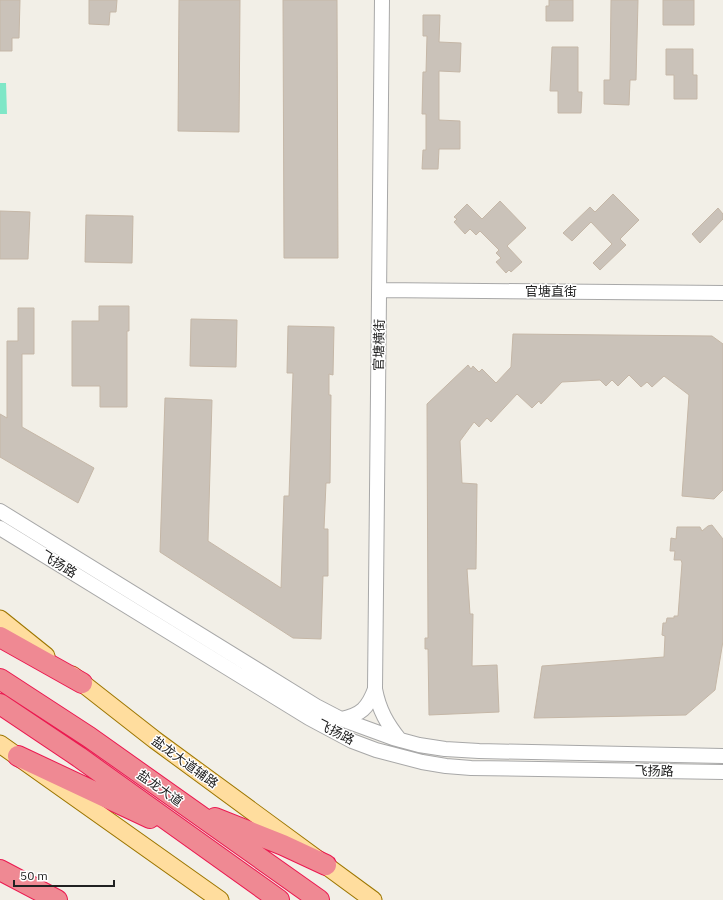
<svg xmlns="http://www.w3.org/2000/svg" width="723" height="900" viewBox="0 0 723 900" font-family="'IBM Plex Sans','Noto Sans SC',sans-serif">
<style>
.pitch{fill:#7fe7c7}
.building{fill:#cac2b9;stroke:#c5b7a7}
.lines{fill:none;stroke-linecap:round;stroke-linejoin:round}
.minor-casing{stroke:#a8a8a8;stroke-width:16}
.major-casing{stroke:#9d7600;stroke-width:19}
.highway-casing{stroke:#eb1950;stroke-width:22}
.minor{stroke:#fff;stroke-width:14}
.major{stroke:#ffdd9e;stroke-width:17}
.highway{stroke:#ef8993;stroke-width:20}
.labels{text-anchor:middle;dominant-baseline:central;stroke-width:3;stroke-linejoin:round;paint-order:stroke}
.street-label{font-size:13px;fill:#212121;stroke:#fff}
</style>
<rect width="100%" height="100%" fill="#f2efe7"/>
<path class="pitch" d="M0,83H6L7,114H0Z"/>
<path class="building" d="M0,0H20L19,38H12V51H0Z
M89,0H117L116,12H110L109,25L89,24Z
M179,0H240L239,132L178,131Z
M283,0H337L338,258H284Z
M549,0H573V21H546V6H549Z
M611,0H638L636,80H630L629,105L604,104V80H610Z
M663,0H694V25H663Z
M423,15H440L439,42L461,43L460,72L439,71V120L460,121V149H439L438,169H422L423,150H426V114H422L423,72H426L427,36H423Z
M552,47H578V92H582L581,113H558V91H550Z
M666,49H693V75H697V99H674V75H666Z
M613,194L639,220L620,239L626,245L600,270L593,263L612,244L591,222L572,241L563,233L590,207L595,212Z
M500,201L526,228L507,246L522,262L511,272L509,270L506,273L496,262L501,258L496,253L499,250L480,231L476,235L470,229L465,234L454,222L457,219L454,217L467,204L482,219Z
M718,208L723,214V219L700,243L692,234Z
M0,211L30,212L28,259H0Z
M86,215L133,216L132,263L85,262Z
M99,306H129V331H127V407H100V386H72V321H99Z
M18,308H34V354H22V427L94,468L78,503L0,457V414L7,418V341H18Z
M191,319L237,320L236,367L190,366Z
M288,326L334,327L333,375L329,374V395H331L330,483H326L324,529H328V576H323L321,639L293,638L160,552L165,398L212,400L208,541L281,588L284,496H289L293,373H287Z
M513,334L712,336L723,344V490L714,499L682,496L689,395L664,376L652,387L647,382L641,387L629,375L618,386L612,380L606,386L600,380L562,382L541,404L539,401L532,408L517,394L491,422L487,418L479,427L474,422L460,441L462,483L477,484L476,569H467L470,614H473L472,666L497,665L499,712L429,715L428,649H425V638H428L427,404L468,365L471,369L473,366L479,372L482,369L496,383L511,367Z
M712,525L723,539V641L715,690L686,715L534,718L542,666L664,657L665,636L662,635L663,623H666L667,618H674V616H678L682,563L681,560H674L675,551H670L671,538L676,539L677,527H700L702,531L708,526Z"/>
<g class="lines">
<defs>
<path id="minor" d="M382,0L375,689C379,710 387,724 400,740
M379,290L723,293
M0,511L316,706L341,719L393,738L419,745L445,749L479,751L723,756
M0,528L309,718L352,741L376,750L422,762L446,766L471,768L723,772
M341,719C361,715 368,708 375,689"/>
<path id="major" d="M0,619L46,656
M72,675L155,740L373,900
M0,744L220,900"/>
<path id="highway" d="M0,637L82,683
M0,679L89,737L319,900
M0,704L79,757L279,900
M18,756L150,818
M215,818L283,845L326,865
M0,870L57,900"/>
</defs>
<use href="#minor" class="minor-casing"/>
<use href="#major" class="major-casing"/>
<use href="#highway" class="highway-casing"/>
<use href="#minor" class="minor"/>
<use href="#major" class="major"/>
<use href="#highway" class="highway"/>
</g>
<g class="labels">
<g class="street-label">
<text x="551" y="291">官塘直街</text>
<text transform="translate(379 345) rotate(-89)">官塘横街</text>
<text transform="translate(59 564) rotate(32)">飞扬路</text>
<text transform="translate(336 732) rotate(27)">飞扬路</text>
<text transform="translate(185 762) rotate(36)">盐龙大道辅路</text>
<text transform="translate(654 771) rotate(1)">飞扬路</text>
<text transform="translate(160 788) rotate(35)">盐龙大道</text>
</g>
</g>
<path d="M14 880v6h100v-6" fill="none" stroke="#212121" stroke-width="2"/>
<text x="20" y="880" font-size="12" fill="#212121" stroke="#ffffff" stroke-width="3" paint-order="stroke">50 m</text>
</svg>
